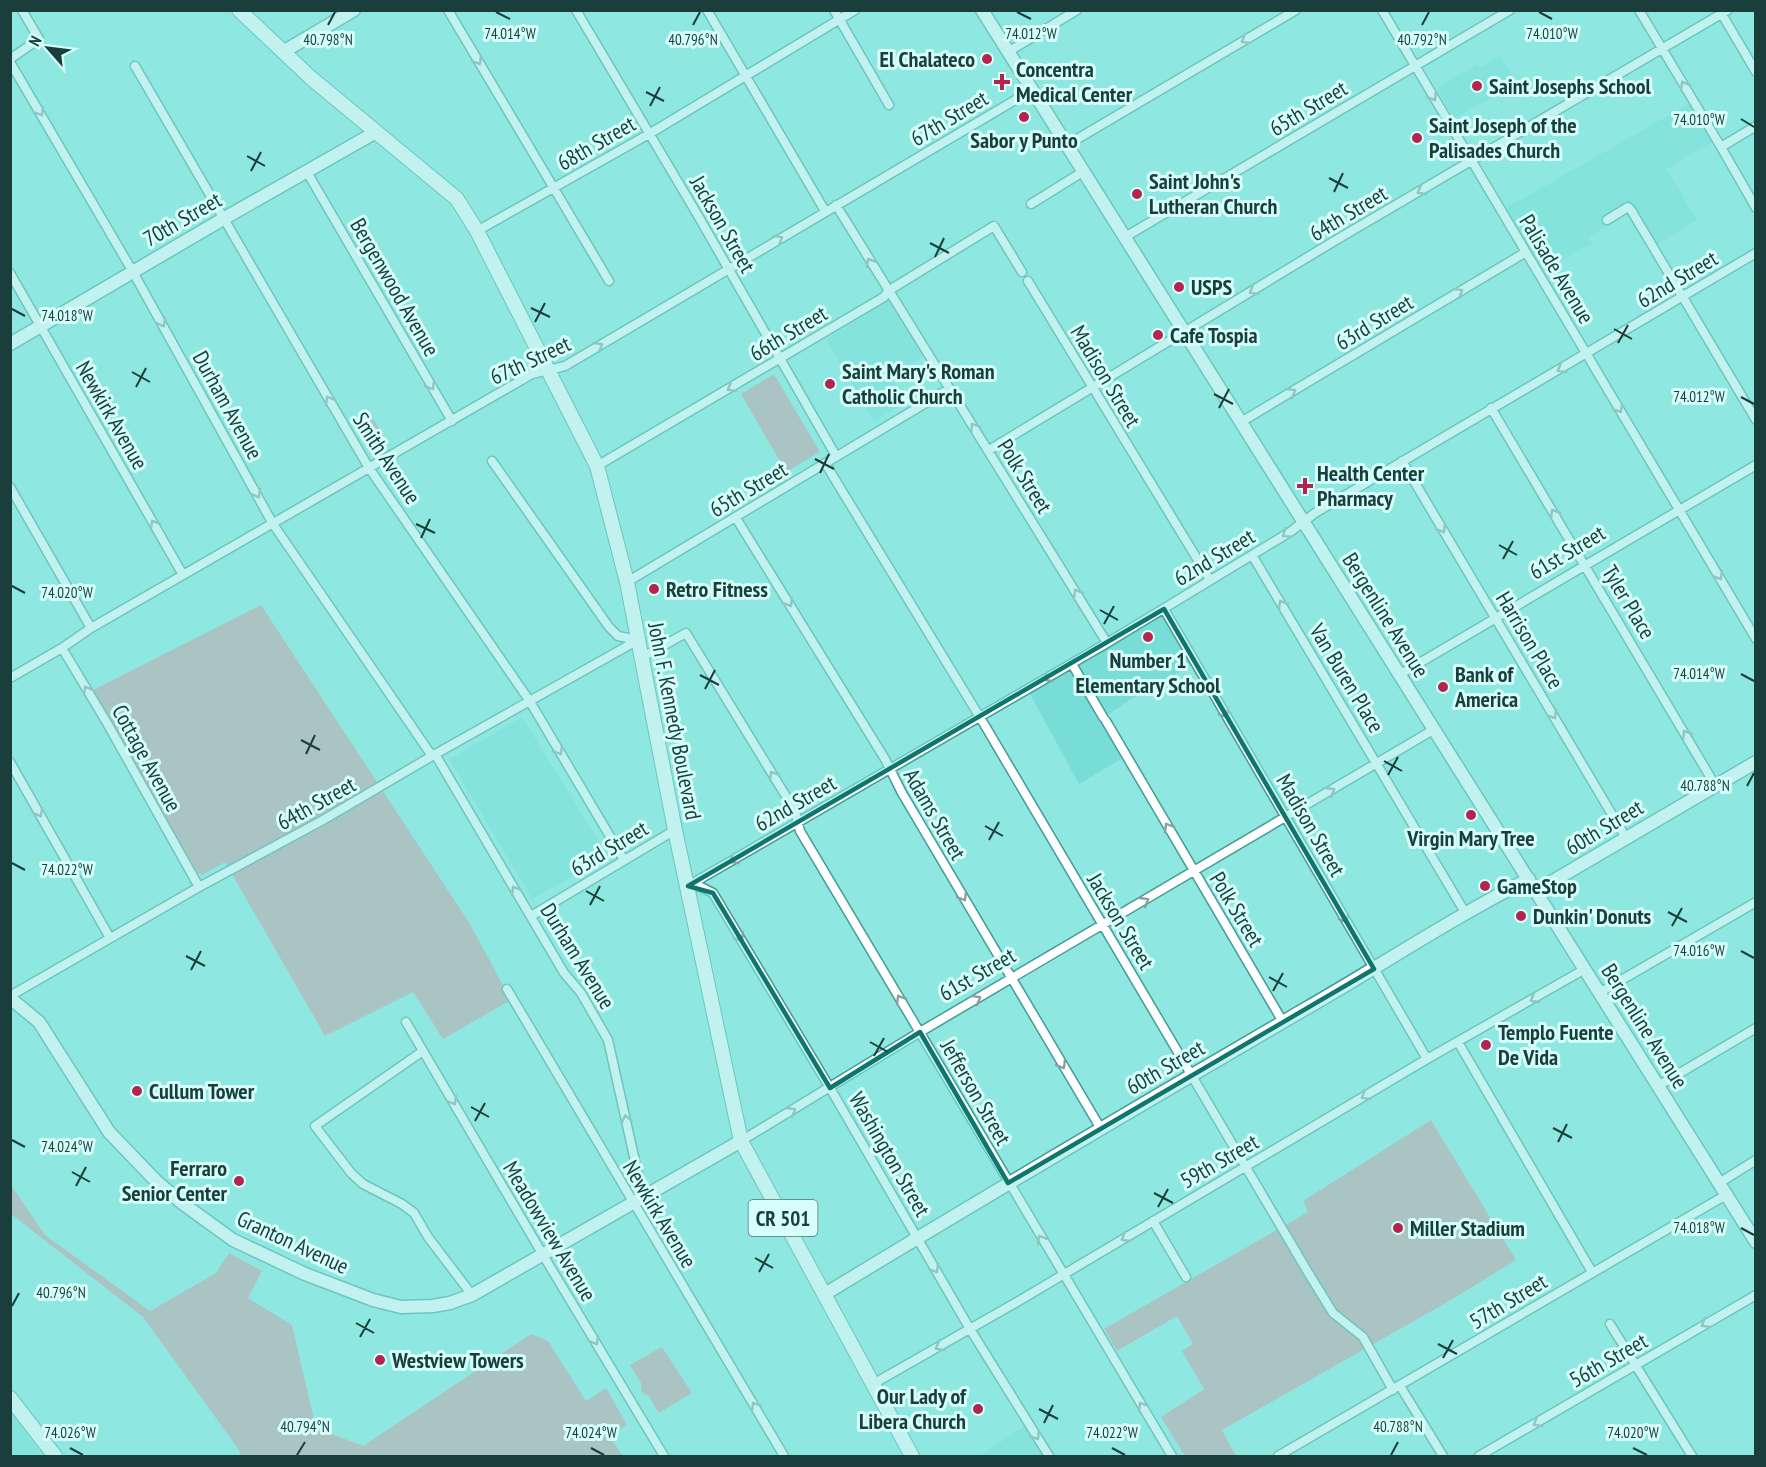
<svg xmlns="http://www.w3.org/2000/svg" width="1766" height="1467" viewBox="0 0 1766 1467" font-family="'PT Sans Narrow',sans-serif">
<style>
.built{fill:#79ddd7}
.green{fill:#cb999f}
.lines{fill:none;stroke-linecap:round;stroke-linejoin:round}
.street-casing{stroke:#439c97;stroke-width:11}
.secondary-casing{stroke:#439c97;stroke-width:15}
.primary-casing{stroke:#439c97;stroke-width:16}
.street{stroke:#fff;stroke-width:8}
.secondary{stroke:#fff;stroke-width:12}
.primary{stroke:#fff;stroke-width:14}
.oneway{stroke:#8c9e9e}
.marked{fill:none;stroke:#0f766e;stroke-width:4.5;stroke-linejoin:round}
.ticks{fill:none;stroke:#193e3c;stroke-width:2}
.poi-dot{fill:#b5244e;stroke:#d6fffb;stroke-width:2}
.labels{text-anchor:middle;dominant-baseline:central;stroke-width:6;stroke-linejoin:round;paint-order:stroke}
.shield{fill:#d6fffb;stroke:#527875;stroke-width:1.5}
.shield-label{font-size:21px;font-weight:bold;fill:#193e3c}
.poi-label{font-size:22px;font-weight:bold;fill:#193e3c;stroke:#d6fffb;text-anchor:start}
.street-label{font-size:22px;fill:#193e3c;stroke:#d6fffb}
.ticks-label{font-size:15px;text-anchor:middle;fill:#193e3c;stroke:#d6fffb;stroke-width:6;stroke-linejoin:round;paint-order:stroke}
</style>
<rect width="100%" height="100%" fill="#8fe7e1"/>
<path class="built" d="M1500,56L1517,83L1454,119L1437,88L1478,64L1480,68Z
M1690,103L1714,141L1667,169L1697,220L1653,247L1631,211L1589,238L1592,243L1541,274L1506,208Z
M889,300L923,356L890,377L905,403L874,421L826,339Z
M1162,610L1194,664L1125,703L1105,717L1073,664Z
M1072,665L1126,756L1079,784L1028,690Z
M522,717L608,856L532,899L449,759Z
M10,1412L18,1422L43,1456H11Z
M1028,1424L1049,1456H979Z"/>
<path class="green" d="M774,374L820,452L786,472L741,394Z
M372,417L386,440L369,450L356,427Z
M261,605L470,924L511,1000L443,1039L413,992L325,1036L225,862L202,875L197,873L93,690Z
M1431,1120L1516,1260L1451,1300L1222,1430L1236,1456H1185L1161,1417L1204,1389L1182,1351L1193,1344L1177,1316L1117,1351L1104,1329L1308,1212L1303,1201Z
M11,1185L45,1235L150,1311L216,1273L229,1253L262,1271L248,1298L292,1325L316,1428L363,1446L531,1334L548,1341L586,1401L606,1388L627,1425L609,1436L623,1456H241L239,1450L143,1317L11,1214Z
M662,1347L692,1393L659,1413L648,1395L644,1394L641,1390V1383L630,1365Z"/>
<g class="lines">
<defs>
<path id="street" d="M448,10L609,281
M576,10L697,214L836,456
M707,10L825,211
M834,10L889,105
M1382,10L1756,639
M1639,10L1721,147L1756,208
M1720,11L1756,72
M1008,52L1077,10
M10,59L39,39L22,10
M10,62L133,272L273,524L432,756
M135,66L369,468L529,700L624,860
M1067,145L1296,10
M1721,147L1756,126
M307,172L452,421
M1031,204L1084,171
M836,205L1107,643
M1607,220L1628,207L1631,210L1756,420
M477,231L649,134L855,10
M1125,237L1510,10
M10,273L183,575
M1028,281L1210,580
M1491,408L1715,785
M1241,422L1526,252
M989,450L1336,240L1728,10
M492,461L609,627L618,636L638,640
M1402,461L1626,838
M825,463L984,724L1309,1274L1333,1313L1363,1337L1393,1390
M597,466L884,297L888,291L994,226L1022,272
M10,487L91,628
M736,518L885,759L902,793L1101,1129
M1252,555L1466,914
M627,582L949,389
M1164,609L1427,1059
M62,648L107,723L199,887
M641,658L686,633L795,811L800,831L1172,1456
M1072,664L1103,717
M1399,675L1756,465
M10,678L62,648L91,628L532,374L565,366L1032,90
M1106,721L1283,1022
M435,754L564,973L581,993L608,1040L643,1197
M10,762L110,938
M688,886L1107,643L1290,532L1315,513L1756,253
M688,886L701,887L713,893L830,1088L970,1329L1049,1456
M531,916L675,830
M507,989L784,1456
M1599,993L1756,902
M10,996L199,887L323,820L432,756L638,640
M406,1022L543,1255L664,1456
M1458,1042L1592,1272
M423,1051L315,1126L351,1173L363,1184L402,1204L414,1213L428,1237L472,1295
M1658,1086L1756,1028
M741,1141L920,1032L1433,730
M1719,1183L1756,1160
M1153,1221L1186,1277
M1610,1324L1692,1456
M873,1384L1017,1302L1427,1059L1585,969
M1400,1386L1443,1456
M1278,1456L1726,1195
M1479,1456L1756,1295"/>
<path id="secondary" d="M982,10L1756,1242
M283,52L354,10
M10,344L223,219L376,132
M1536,891L1756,762
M10,998L39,1022L109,1132L156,1181L182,1203L233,1240L305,1274L373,1300L401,1307L433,1306L450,1303L472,1295L741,1141
M825,1294C984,1197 1144,1103 1305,1009C1380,966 1452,918 1529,879"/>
<path id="primary" d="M239,10L311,78L457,199L477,231L597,466L627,582L675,830L741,1141L912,1456
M10,1398L55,1456"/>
</defs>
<use href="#street" class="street-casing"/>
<use href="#secondary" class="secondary-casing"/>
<use href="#primary" class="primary-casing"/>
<use href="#street" class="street"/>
<use href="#secondary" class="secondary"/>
<use href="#primary" class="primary"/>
</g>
<defs><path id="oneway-chevron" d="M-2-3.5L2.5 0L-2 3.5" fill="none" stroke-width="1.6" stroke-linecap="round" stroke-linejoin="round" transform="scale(1.5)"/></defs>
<g class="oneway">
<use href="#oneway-chevron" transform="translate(1245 40) rotate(150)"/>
<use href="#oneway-chevron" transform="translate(478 61) rotate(59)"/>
<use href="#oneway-chevron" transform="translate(1684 85) rotate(-121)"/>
<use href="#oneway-chevron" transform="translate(1433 97) rotate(59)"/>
<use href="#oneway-chevron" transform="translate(40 112) rotate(60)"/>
<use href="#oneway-chevron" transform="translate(1421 191) rotate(150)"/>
<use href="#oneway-chevron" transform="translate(779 239) rotate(-31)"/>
<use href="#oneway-chevron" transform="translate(870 262) rotate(-121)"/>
<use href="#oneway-chevron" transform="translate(1253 291) rotate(149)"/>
<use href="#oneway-chevron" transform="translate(1459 292) rotate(-31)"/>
<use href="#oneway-chevron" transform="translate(162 323) rotate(61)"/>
<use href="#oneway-chevron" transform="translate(599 346) rotate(-31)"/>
<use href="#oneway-chevron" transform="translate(1561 369) rotate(151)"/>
<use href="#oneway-chevron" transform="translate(431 386) rotate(60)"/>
<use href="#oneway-chevron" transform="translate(731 388) rotate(150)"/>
<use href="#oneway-chevron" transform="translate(1292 392) rotate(-31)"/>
<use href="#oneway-chevron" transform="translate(329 400) rotate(-120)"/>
<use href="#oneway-chevron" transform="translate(1619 409) rotate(59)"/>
<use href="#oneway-chevron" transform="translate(974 427) rotate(-123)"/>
<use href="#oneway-chevron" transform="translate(257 494) rotate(61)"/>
<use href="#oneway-chevron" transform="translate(1554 513) rotate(-121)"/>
<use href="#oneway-chevron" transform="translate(154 524) rotate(-120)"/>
<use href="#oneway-chevron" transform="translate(1442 529) rotate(59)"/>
<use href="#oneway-chevron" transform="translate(1286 534) rotate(146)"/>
<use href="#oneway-chevron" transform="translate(1719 576) rotate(59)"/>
<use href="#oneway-chevron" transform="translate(1077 593) rotate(-121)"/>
<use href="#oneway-chevron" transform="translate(789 603) rotate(58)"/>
<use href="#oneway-chevron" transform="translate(1282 604) rotate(-121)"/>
<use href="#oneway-chevron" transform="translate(1047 678) rotate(150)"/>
<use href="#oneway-chevron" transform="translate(87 690) rotate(-121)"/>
<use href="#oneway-chevron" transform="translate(1225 714) rotate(60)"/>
<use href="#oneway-chevron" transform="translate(1553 715) rotate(60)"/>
<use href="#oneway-chevron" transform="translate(1686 734) rotate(-121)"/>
<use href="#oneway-chevron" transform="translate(559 751) rotate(59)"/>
<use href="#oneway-chevron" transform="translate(773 775) rotate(-122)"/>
<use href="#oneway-chevron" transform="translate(1331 791) rotate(-30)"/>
<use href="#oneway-chevron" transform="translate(39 813) rotate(61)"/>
<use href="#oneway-chevron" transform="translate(1168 827) rotate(-120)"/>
<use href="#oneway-chevron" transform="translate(733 860) rotate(150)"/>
<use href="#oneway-chevron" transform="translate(515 890) rotate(-121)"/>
<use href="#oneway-chevron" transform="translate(963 897) rotate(60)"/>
<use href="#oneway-chevron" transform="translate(1145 901) rotate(-30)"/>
<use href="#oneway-chevron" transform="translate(1345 919) rotate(60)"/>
<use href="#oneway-chevron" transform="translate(740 938) rotate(59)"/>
<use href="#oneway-chevron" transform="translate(900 999) rotate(-121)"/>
<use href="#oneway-chevron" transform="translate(977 999) rotate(-30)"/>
<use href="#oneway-chevron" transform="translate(1534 999) rotate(150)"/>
<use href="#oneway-chevron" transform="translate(1062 1065) rotate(59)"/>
<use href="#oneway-chevron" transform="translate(1365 1096) rotate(149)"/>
<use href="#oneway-chevron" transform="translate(453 1101) rotate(60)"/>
<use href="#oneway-chevron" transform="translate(792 1111) rotate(-31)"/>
<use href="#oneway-chevron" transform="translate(626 1119) rotate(-103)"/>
<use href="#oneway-chevron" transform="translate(1125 1238) rotate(149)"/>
<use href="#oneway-chevron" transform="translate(1041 1239) rotate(-121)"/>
<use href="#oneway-chevron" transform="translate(935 1269) rotate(60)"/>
<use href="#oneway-chevron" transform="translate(1705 1324) rotate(150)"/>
<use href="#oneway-chevron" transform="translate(595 1341) rotate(59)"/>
<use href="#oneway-chevron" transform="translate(939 1347) rotate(150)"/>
<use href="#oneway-chevron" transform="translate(755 1406) rotate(-121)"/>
<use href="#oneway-chevron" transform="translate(1142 1406) rotate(-121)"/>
<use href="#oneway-chevron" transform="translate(1537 1423) rotate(150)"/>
<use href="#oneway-chevron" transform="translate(1036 1436) rotate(57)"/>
</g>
<path d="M0 0H1766V1467H0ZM1164,609L1374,969L1008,1183L920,1032L830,1088L713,893L688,886Z" fill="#8fe7e1" fill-opacity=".55" fill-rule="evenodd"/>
<path class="marked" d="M1164,609L1374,969L1008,1183L920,1032L830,1088L713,893L688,886Z"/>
<path class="ticks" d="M496,12L510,19M1017,12L1031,19M1539,12L1552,19M328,25L335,12M693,25L700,12M1422,25L1429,12M646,92L664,101M650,106L660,87M1741,119L1754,127M247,156L265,166M251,171L261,152M1329,178L1348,188M1334,192L1343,173M930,243L949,253M935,257L944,238M531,308L550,317M12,309L25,316M535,322L545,303M1614,329L1632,339M1618,343L1628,325M132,372L150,382M136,387L146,368M1214,394L1233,404M1741,397L1754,404M1219,408L1229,389M815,459L834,469M820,473L829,454M416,524L435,533M421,538L430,519M1499,545L1517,555M1503,559L1513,541M12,586L25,593M1100,610L1118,620M1104,624L1114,606M1741,674L1754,681M700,675L719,685M705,689L715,670M301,740L320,750M306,754L315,735M1384,761L1402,771M1388,775L1398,757M1747,786L1754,773M985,826L1003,836M989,840L999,822M12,863L25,870M586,891L604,901M590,905L600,886M1668,912L1687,922M1672,926L1682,908M1741,951L1754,958M186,956L205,966M191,970L201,951M1269,977L1287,987M1273,991L1283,973M870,1042L888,1052M874,1056L884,1038M471,1107L489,1117M475,1121L485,1103M1553,1128L1572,1138M12,1140L25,1147M1558,1142L1567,1124M72,1172L90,1182M76,1186L86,1167M1154,1193L1173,1203M1158,1207L1168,1189M1741,1228L1754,1235M755,1258L773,1268M759,1272L769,1254M12,1306L19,1293M356,1323L374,1333M360,1337L370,1319M1438,1344L1457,1354M1443,1358L1453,1340M1039,1409L1058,1419M1044,1423L1053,1405M70,1448L83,1455M591,1448L604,1455M1112,1448L1125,1455M1633,1448L1647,1455M297,1455L305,1442M1391,1455L1398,1442"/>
<g class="poi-dot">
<circle cx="987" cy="59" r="6"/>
<path d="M999 73h6v6h6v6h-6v6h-6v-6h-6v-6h6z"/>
<circle cx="1477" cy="86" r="6"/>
<circle cx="1024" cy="117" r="6"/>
<circle cx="1417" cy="138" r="6"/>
<circle cx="1137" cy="194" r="6"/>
<circle cx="1179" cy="287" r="6"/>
<circle cx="1158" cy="335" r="6"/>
<circle cx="830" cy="384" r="6"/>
<path d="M1302 477h6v6h6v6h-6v6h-6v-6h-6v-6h6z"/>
<circle cx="654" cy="589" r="6"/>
<circle cx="1148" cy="637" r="6"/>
<circle cx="1443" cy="687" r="6"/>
<circle cx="1471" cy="815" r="6"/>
<circle cx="1485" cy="886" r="6"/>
<circle cx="1521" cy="916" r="6"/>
<circle cx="1486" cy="1045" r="6"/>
<circle cx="137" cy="1091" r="6"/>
<circle cx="239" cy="1181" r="6"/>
<circle cx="1398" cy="1228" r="6"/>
<circle cx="380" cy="1360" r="6"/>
<circle cx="978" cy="1409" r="6"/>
</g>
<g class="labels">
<rect class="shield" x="748.5" y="1200" width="69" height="36" rx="4.5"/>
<g class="shield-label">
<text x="783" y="1218">CR 501</text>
</g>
<g class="poi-label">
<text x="975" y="59" text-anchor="end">El Chalateco</text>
<text x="1016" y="69">Concentra<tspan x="1016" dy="25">Medical Center</tspan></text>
<text x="1489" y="86">Saint Josephs School</text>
<text x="1429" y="125">Saint Joseph of the<tspan x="1429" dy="25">Palisades Church</tspan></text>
<text x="1024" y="140" text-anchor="middle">Sabor y Punto</text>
<text x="1149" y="181">Saint John's<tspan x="1149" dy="25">Lutheran Church</tspan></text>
<text x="1191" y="287">USPS</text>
<text x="1170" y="335">Cafe Tospia</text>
<text x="842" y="371">Saint Mary's Roman<tspan x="842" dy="25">Catholic Church</tspan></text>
<text x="1317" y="473">Health Center<tspan x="1317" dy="25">Pharmacy</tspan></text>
<text x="666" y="589">Retro Fitness</text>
<text x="1148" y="660" text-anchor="middle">Number 1<tspan x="1148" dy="25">Elementary School</tspan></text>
<text x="1455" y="674">Bank of<tspan x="1455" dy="25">America</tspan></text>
<text x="1471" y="838" text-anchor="middle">Virgin Mary Tree</text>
<text x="1497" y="886">GameStop</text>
<text x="1533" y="916">Dunkin' Donuts</text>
<text x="1498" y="1032">Templo Fuente<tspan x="1498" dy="25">De Vida</tspan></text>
<text x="149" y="1091">Cullum Tower</text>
<text x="227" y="1168" text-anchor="end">Ferraro<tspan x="227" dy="25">Senior Center</tspan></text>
<text x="1410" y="1228">Miller Stadium</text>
<text x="392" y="1360">Westview Towers</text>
<text x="966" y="1396" text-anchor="end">Our Lady of<tspan x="966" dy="25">Libera Church</tspan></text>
</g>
<g class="street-label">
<text transform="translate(1308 108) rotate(-31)">65th Street</text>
<text transform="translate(949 118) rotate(-31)">67th Street</text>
<text transform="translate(596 143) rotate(-30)">68th Street</text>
<text transform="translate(1348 213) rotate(-31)">64th Street</text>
<text transform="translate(182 219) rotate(-30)">70th Street</text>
<text transform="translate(723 224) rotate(60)">Jackson Street</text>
<text transform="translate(1557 269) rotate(59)">Palisade Avenue</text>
<text transform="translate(1677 279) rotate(-31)">62nd Street</text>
<text transform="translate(395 287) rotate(60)">Bergenwood Avenue</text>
<text transform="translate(1374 322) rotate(-31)">63rd Street</text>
<text transform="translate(788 333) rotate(-31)">66th Street</text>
<text transform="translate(530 360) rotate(-25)">67th Street</text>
<text transform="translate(1106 376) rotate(59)">Madison Street</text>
<text transform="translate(228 405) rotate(61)">Durham Avenue</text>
<text transform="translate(112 415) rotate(60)">Newkirk Avenue</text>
<text transform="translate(387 458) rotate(57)">Smith Avenue</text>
<text transform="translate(1025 476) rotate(58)">Polk Street</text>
<text transform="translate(748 489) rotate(-31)">65th Street</text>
<text transform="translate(1567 552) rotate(-31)">61st Street</text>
<text transform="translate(1214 557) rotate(-31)">62nd Street</text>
<text transform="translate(1629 602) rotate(59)">Tyler Place</text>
<text transform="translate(1386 615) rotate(58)">Bergenline Avenue</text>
<text transform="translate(1530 640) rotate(59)">Harrison Place</text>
<text transform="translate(1347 678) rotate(59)">Van Buren Place</text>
<text transform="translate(675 721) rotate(79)">John F. Kennedy Boulevard</text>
<text transform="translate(147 758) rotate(61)">Cottage Avenue</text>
<text transform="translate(316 803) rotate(-29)">64th Street</text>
<text transform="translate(795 803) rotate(-30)">62nd Street</text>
<text transform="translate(935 814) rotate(60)">Adams Street</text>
<text transform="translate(1311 825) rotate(60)">Madison Street</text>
<text transform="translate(1604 827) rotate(-31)">60th Street</text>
<text transform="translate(609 848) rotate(-31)">63rd Street</text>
<text transform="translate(1237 909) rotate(59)">Polk Street</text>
<text transform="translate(1121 921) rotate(59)">Jackson Street</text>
<text transform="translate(578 956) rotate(58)">Durham Avenue</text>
<text transform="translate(977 974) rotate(-30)">61st Street</text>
<text transform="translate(1645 1026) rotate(58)">Bergenline Avenue</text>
<text transform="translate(1165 1067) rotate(-30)">60th Street</text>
<text transform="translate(976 1092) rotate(60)">Jefferson Street</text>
<text transform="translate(890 1154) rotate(60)">Washington Street</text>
<text transform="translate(1219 1161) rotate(-30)">59th Street</text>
<text transform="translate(660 1214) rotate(59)">Newkirk Avenue</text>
<text transform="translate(550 1231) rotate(59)">Meadowview Avenue</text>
<text transform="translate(293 1242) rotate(25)">Granton Avenue</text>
<text transform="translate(1508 1301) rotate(-31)">57th Street</text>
<text transform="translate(1608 1360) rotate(-30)">56th Street</text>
</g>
</g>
<g class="ticks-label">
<text x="510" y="39">74.014°W</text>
<text x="1031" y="39">74.012°W</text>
<text x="1552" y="39">74.010°W</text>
<text x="328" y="45">40.798°N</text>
<text x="693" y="45">40.796°N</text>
<text x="1422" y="45">40.792°N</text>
<text x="1699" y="125">74.010°W</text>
<text x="67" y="321">74.018°W</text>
<text x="1699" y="402">74.012°W</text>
<text x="67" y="598">74.020°W</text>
<text x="1699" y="679">74.014°W</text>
<text x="1705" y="791">40.788°N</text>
<text x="67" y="875">74.022°W</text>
<text x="1699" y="956">74.016°W</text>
<text x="67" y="1152">74.024°W</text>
<text x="1699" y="1233">74.018°W</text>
<text x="61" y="1298">40.796°N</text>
<text x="305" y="1432">40.794°N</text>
<text x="1398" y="1432">40.788°N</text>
<text x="70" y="1438">74.026°W</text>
<text x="591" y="1438">74.024°W</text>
<text x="1112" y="1438">74.022°W</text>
<text x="1633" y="1438">74.020°W</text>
</g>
<rect width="1766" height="1467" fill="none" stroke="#193e3c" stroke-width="24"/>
<g transform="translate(48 48) rotate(298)" stroke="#d6fffb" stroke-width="4.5" paint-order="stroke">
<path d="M0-4.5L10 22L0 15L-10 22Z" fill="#193e3c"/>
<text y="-9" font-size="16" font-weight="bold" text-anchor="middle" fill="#193e3c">N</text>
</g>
</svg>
